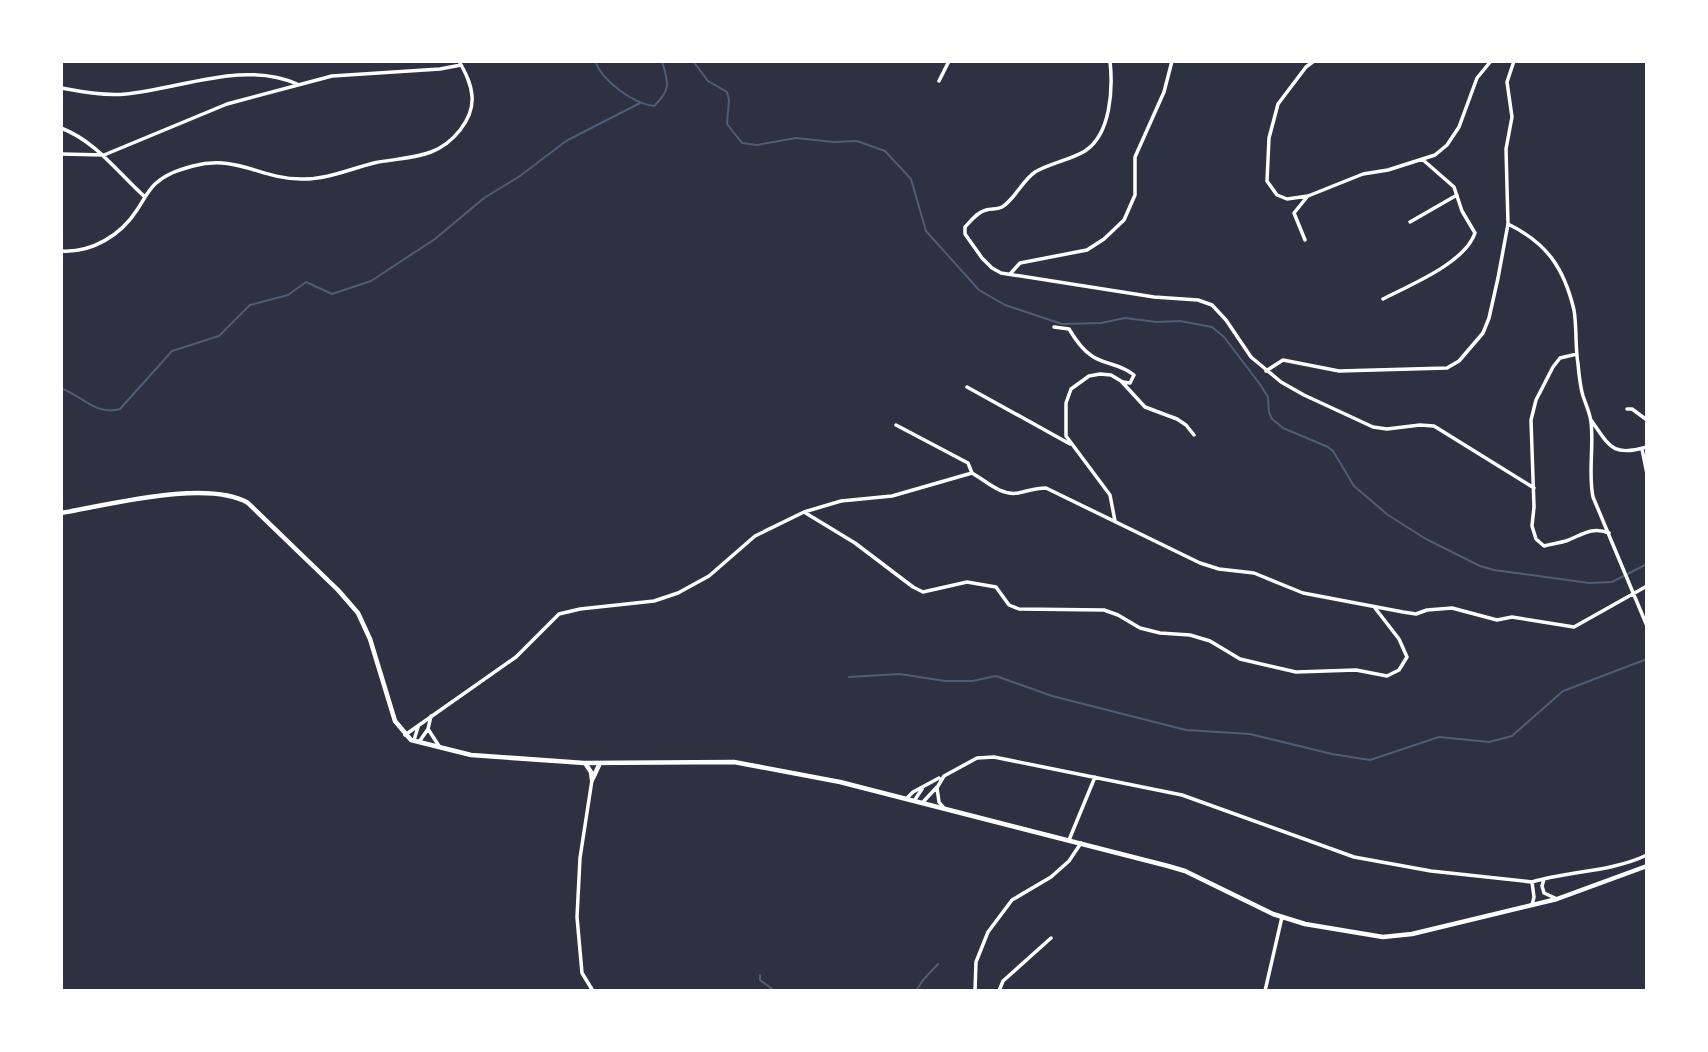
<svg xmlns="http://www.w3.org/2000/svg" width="1708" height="1052" viewBox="0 0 1708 1052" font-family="Inter,sans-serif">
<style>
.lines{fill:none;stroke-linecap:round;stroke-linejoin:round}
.stream{stroke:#4f5d75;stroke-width:2}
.minor{stroke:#fff;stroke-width:3.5}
.tertiary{stroke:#fff;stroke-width:4.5}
</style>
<rect width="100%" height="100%" fill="#2d3142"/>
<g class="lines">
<path class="stream" d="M595,61C602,81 634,104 654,106C672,89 668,82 662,61
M693,61L708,81L727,92L729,100L727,124L742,143L757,145L796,138L834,142L857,141L885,151L911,179L926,231L979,290L1005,305L1062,324L1101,323L1125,318L1157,322L1180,321L1212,327L1224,337L1259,383L1268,397L1269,412L1272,419L1283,428L1328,447L1333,451L1354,486L1388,515L1426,539L1480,566L1494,570L1589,583L1612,582L1647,564
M61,388C82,396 96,416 120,409L172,351L219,336L250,305L288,295L306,282L332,294L371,281L435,239L484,198L520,176L566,141L640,103
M849,677L900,674L945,681H972L996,676L1052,696L1186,730L1250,734L1332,754L1370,760L1439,737L1489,742L1512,736L1563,691L1647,659
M760,975V980L775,991
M916,991L923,980L938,964"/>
<path class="minor" d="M1110,61C1113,89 1111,134 1085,151C1070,160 1051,163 1035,172C1022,181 1015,199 1002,207C996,210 992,208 986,210C977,212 971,221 965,227V234L982,258L992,268L1001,273L1154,297L1198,300L1212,305L1226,320L1251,357L1281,382L1304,395L1373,427L1387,429L1420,425L1434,426L1534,488
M1314,61L1306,67L1278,104L1269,138L1267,181L1277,195L1287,199L1308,196L1363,174L1388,170L1435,155L1447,145L1459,127L1477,78L1491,61
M1646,61L1647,63
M939,81L949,61
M61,88C83,92 104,96 126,94C180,89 244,60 297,84
M61,128C97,142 117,172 145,197
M61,154L104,155L227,104L332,76L440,69L461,65
M1410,222L1457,195
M1508,224C1547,243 1564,268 1574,310C1577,328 1575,346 1578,364C1579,375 1580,386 1583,396C1586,405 1590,413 1591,422C1594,447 1588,473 1593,497L1647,626
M1305,240L1294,213L1307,197
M61,251C92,253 121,235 137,210C143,201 147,192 155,184C166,174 178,170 193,166C237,154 260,179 301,179C326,180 350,169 374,163C392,159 413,159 431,152C452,144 474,120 472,96C471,83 465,72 459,61
M1011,273L1020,263L1087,250L1104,239L1124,220L1135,195V157L1164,92L1172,61
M1383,299C1410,285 1465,263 1475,233L1462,211L1454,187L1422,159
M1054,327L1069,329C1075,339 1082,350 1092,356C1105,365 1119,363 1134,375L1130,383L1123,382
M1577,354L1560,358L1553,367L1536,400L1531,420L1534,507L1532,526L1536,539L1544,546C1551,544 1559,543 1566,541C1582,535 1591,526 1609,533
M1266,371L1283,360L1339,371L1447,368L1459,361L1483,333L1489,318L1498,278L1508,224L1506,149L1512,117L1507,82L1514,61
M967,387L1070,444
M1627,409H1632L1647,420
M1591,420C1610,447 1612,457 1647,447
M896,425L968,463L972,473
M1642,449L1647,474
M804,512L855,543L913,587L923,592L967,582L996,587L1009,605L1019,609L1104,610L1118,615L1140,628L1160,633L1190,635L1210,641L1240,659L1296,672L1356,670L1387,676L1399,670L1407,657L1399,639L1375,608
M1115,521L1110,495L1066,436V403L1071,389L1089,376L1100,374L1111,375L1121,381L1145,407L1177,419L1186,425L1194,435
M431,716L428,729L439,746
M405,735L516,657L559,614L580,609L654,601L678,593L709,576L755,536L804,512L841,501L892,496L972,473C986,481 1001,496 1018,493C1028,491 1035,488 1046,488L1200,563L1219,569L1254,573L1303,593L1403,612L1416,614L1427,610L1452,608L1497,620L1512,617L1574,627L1647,586
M414,740L418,727
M419,742L428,729
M592,780L580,858L577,917L582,973L593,991
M937,788L939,802L944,808
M906,799L913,792L939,778
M914,801L922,789
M922,803L938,786L944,776L977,758L994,757L1182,795L1354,857L1431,871L1532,882C1569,871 1611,872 1647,855
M1069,840L1095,777
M1544,879L1542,886L1544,893L1555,898
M1532,905L1534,897L1532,882
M975,991L976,962L988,932L1012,900L1051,877L1069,861L1081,843
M999,991L1003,981L1051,938
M1265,991L1282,917"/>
<path class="tertiary" d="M61,513C109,505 207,479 248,503L338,590L358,613L370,639L395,721L411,740L471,755L584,763L734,762L840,782L1168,866L1185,871L1273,914L1305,924L1383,937L1412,934L1557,899L1647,866
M585,763L591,772L592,780
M593,778L600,763"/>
</g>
<rect width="1708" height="1052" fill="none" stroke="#ffffff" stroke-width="126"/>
</svg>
